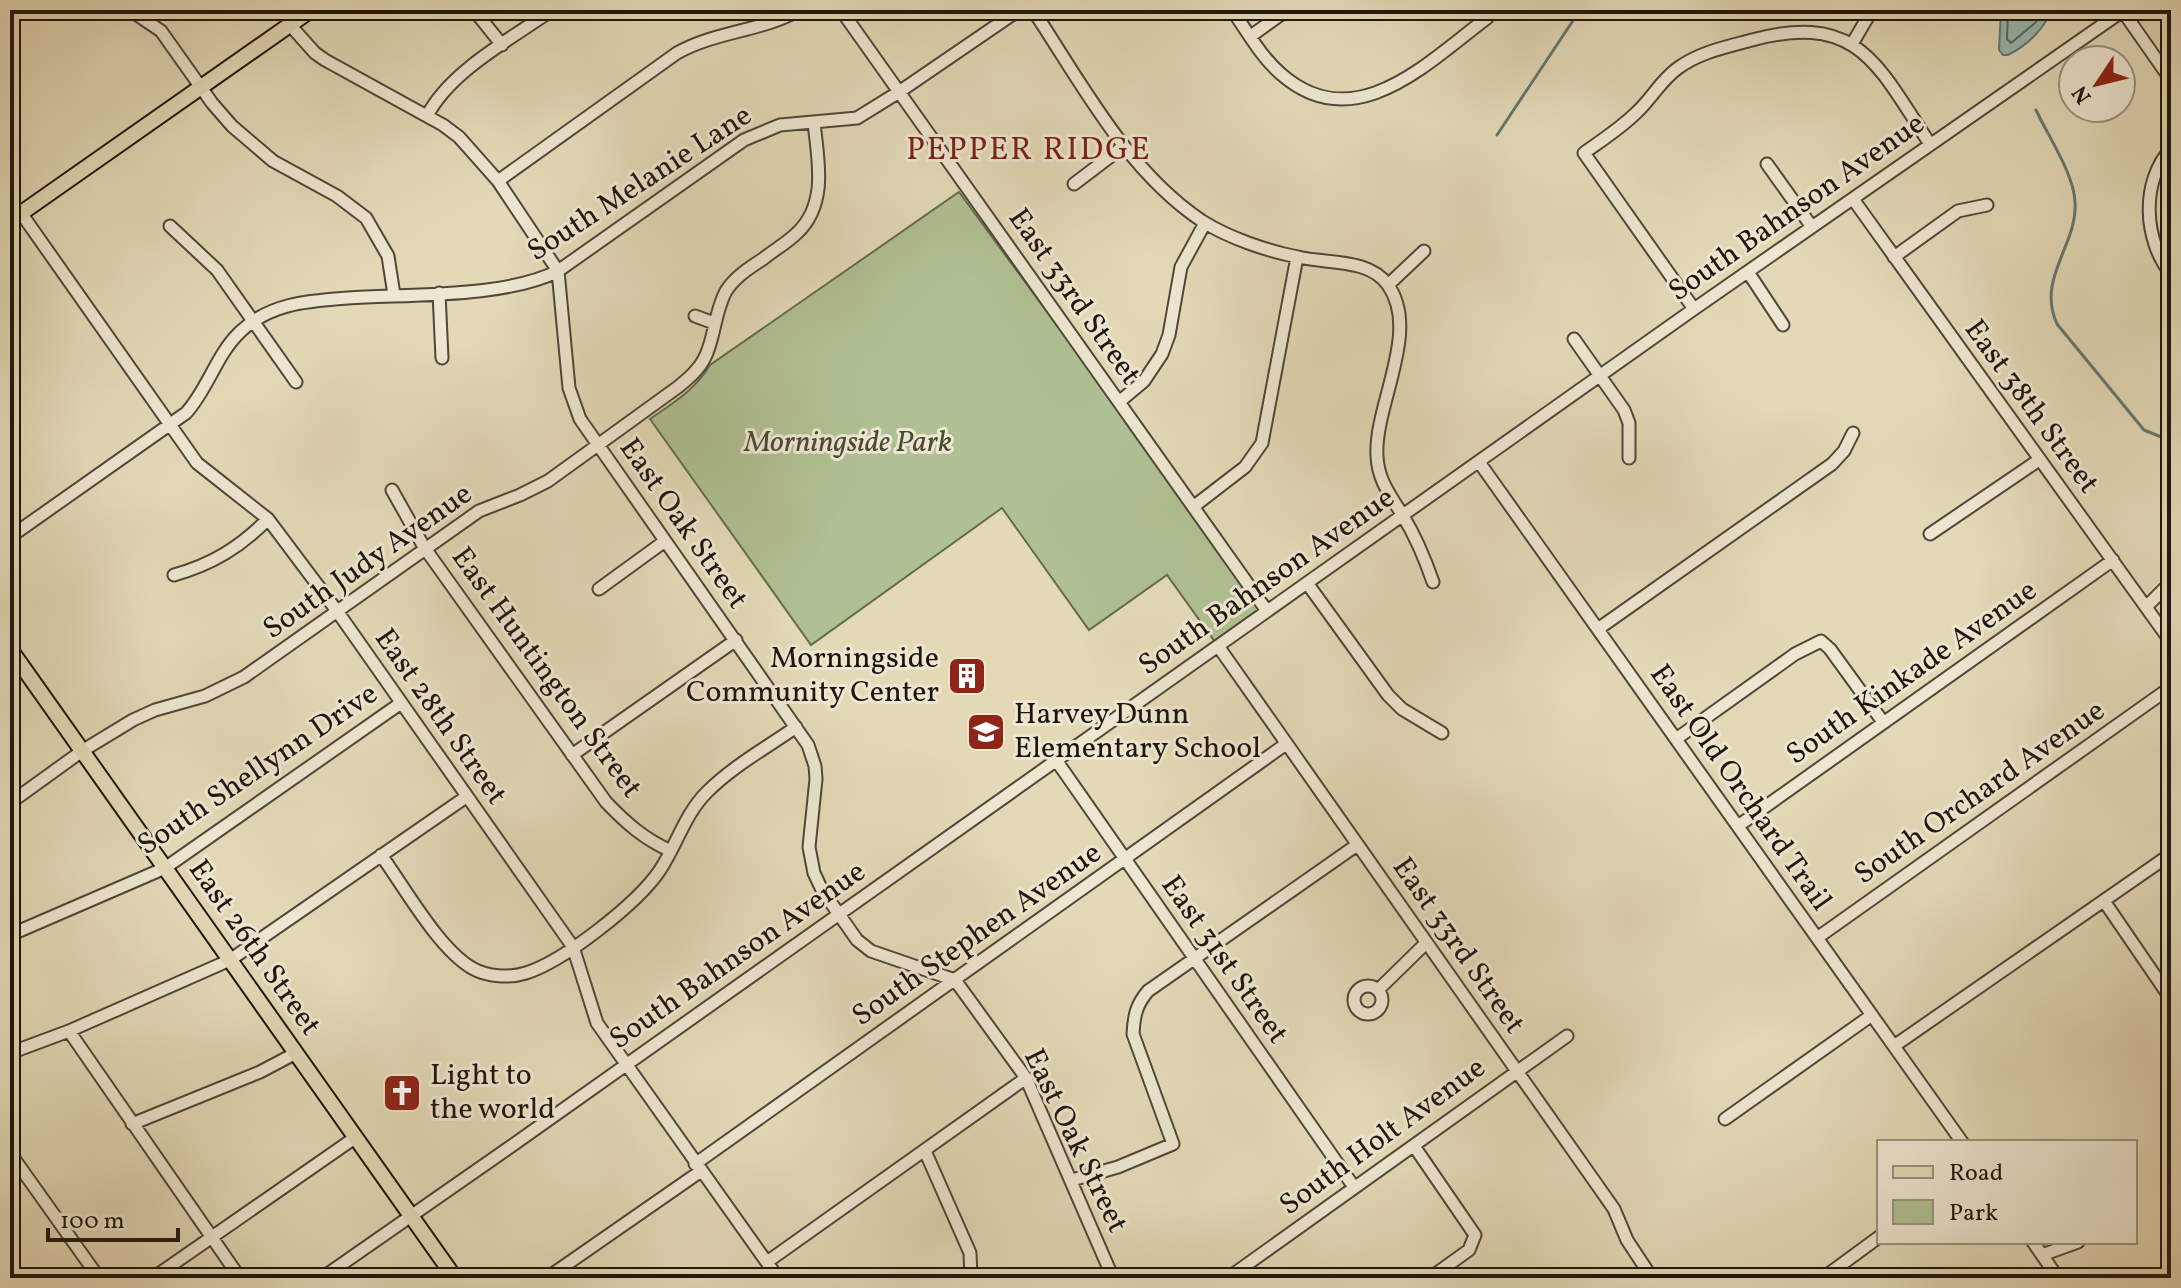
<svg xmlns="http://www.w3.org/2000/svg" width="2181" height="1288" viewBox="0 0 2181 1288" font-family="Vollkorn,serif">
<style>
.green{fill:#afc092;stroke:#666b50;stroke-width:2}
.water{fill:#96b9b3;stroke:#667871;stroke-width:2}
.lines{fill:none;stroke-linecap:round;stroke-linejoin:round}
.shore{stroke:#5a6860;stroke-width:2}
.stream{stroke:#667871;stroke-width:3}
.minor-casing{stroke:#4f4738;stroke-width:15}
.major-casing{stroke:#1e160e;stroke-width:18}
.minor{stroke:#ede6d0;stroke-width:11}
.major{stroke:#e3d9b7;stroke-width:14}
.labels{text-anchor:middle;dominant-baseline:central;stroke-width:6;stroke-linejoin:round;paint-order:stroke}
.street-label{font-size:30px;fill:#1e160e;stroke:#ede6d0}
.park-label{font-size:30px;font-style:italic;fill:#4a4936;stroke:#ede6d0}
.poi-label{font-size:30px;fill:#1e160e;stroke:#ede6d0;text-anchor:start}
.neighbourhood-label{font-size:32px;letter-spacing:2px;fill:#7a1f14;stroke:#ede6d0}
</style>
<rect width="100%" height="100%" fill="#e3d9b7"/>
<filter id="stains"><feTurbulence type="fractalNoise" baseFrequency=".0025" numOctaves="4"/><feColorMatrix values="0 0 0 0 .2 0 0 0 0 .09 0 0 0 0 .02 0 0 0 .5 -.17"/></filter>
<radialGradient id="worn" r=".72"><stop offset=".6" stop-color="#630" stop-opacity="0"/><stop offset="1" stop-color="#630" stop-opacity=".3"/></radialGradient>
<path class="green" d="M959,192L1267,611L1218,646L1167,575L1089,630L1002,508L811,645L650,419C673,403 696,389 710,365Z"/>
<path class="water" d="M2001,10H2051C2045,29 2026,46 2008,55H2003L1999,50Z"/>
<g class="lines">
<path class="shore" d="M2008,10L2007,39L2011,43L2035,23L2043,10"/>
<path class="stream" d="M2036,110C2048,136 2074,174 2075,202C2078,245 2036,278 2057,324L2144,430L2171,441
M1497,135L1580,10"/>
<defs>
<path id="minor" d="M130,10L161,31L212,103L232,126L273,161L337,196L366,218L388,256L394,295
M467,10L478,15L502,45
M841,10L1267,611
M1033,10C1082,84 1127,171 1202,221C1229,238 1267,251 1298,257C1327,264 1369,258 1388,285C1421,332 1374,405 1377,456C1378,481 1391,496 1403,516C1416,537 1425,559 1433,582
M1232,10C1247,31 1261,57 1281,74C1355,139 1428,62 1487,18L1482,10
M2122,10L2171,80
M290,25L315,53L325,60L443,125L459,137L498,181L558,271L569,388L580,419L808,745L815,766L816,779L809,847L814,873L822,890L857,940L871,951L955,980L1026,1078L1113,1278
M1251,36L1287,10
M1852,44L1872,10
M427,116C450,71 511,39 552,10
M2171,149C2140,182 2144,241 2171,274
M1767,164L1812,227
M498,181L677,53C716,31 763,31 799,10
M1074,184L1124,146
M1853,199L2171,642
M21,213L197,463L268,519L337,611L573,947L597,1023L778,1278
M170,226L217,270L296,382
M1894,257L1958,211L1987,205
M1748,272L1783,325
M1388,285L1424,251
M439,293L442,358
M1694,309L1584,153C1602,140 1621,128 1637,112C1652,98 1661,80 1678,68C1700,52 1726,47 1752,40C1859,11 1878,66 1930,144
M695,316L714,323
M1574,339L1624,410L1629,423V458
M1119,402L1144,381L1162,354L1169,335L1181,267L1205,223
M1479,462L1962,1142
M392,490L424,547L606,802C626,823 644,839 671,851
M1193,507L1245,467L1262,443L1297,257
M1930,534L2039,460
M10,537L186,413C208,389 216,355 240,332C270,303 308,301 348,298C408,294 505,298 558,271L744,140L780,125L857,118L899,92L1019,10
M174,575C213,564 240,547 268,519
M1307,583L1388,695L1402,709L1442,733
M599,589L665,541
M2146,607L2171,582
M1598,629L1832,464L1844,451L1853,433
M1218,646L1614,1209L1627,1240L1652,1278
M1676,739L1795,654L1821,641L1830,649L1883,722
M572,755L736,640
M1056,760L1354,1187
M10,803L82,751L133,720L155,710L205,696L244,677L479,511L520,495L548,481L678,387C689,378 700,369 706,355C715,335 715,311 726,291C735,277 749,268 763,259C774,250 787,243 797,233C828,204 818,160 814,123
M1738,826L2113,560
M381,855C405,888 438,948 472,968C487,977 510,978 526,973C564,961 638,903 660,870C677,844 685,814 707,792C733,766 766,748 796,727
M2104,901L2171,999
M10,935L165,868L401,703
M1817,938L2171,687
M1354 1000a14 14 0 1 1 28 0a14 14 0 1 1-28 0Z
M1378,990L1426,943
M69,1031L240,1278
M1894,1046L2171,854
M10,1053L69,1031L230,960L466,797
M1725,1119L1872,1015
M132,1124L260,1072L296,1053
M1414,1146L1475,1235L1469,1250L1430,1278
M925,1151L970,1253L971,1278
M10,1153L99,1278
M695,1164L1286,744
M1072,1180L1118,1167L1173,1144L1133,1034C1134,1016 1136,1005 1148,991L1357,845
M2033,1242L2058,1278
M2042,1255L2078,1242
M767,1262L1026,1078
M153,1278L356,1137
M322,1278L510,1147L1694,309L2124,10
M547,1278L701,1171
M1228,1278L1567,1036
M1823,1278L1879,1237"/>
<path id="major" d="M10,221L311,10
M10,649L455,1278"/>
</defs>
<use href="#minor" class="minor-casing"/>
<use href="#major" class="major-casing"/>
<use href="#minor" class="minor"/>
<use href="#major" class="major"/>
</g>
<defs>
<symbol id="building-square" viewBox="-11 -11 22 22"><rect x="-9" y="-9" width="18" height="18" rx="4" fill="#8f2418" stroke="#ede6d0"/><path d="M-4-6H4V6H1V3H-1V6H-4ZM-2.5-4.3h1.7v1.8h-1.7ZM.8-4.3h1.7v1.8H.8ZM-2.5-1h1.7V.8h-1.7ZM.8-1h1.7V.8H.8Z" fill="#fff"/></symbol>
<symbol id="school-square" viewBox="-11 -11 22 22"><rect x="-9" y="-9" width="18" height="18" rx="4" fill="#8f2418" stroke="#ede6d0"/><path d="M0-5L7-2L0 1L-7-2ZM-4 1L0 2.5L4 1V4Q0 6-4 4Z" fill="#fff"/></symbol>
<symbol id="church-square" viewBox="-11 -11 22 22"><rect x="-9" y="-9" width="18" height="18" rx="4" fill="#8f2418" stroke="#ede6d0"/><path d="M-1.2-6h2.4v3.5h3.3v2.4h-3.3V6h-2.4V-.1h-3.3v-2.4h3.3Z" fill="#fff"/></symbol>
</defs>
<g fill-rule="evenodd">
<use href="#building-square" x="945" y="654" width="44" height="44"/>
<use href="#school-square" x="964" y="710" width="44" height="44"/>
<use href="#church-square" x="380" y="1071" width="44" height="44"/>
</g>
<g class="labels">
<g class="street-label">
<text transform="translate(640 184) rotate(-33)">South Melanie Lane</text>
<text transform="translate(1797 208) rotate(-35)">South Bahnson Avenue</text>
<text transform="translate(1074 297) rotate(55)">East 33rd Street</text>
<text transform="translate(2031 407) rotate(54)">East 38th Street</text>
<text transform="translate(683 524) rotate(55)">East Oak Street</text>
<text transform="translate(368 562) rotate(-35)">South Judy Avenue</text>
<text transform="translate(1267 582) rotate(-35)">South Bahnson Avenue</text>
<text transform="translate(546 673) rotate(54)">East Huntington Street</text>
<text transform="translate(1912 673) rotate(-35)">South Kinkade Avenue</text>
<text transform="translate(440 717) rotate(55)">East 28th Street</text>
<text transform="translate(258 770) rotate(-34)">South Shellynn Drive</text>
<text transform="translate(1740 788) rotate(55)">East Old Orchard Trail</text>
<text transform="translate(1980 793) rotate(-35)">South Orchard Avenue</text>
<text transform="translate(977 935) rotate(-35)">South Stephen Avenue</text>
<text transform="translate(1458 946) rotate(55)">East 33rd Street</text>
<text transform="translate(254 948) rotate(55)">East 26th Street</text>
<text transform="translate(738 956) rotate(-35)">South Bahnson Avenue</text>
<text transform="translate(1224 960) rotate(55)">East 31st Street</text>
<text transform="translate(1383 1137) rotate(-36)">South Holt Avenue</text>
<text transform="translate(1075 1141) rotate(64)">East Oak Street</text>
</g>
<g class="park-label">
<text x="848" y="443">Morningside Park</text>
</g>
<g class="poi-label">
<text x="939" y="659" text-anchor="end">Morningside<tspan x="939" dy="34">Community Center</tspan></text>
<text x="1014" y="715">Harvey Dunn<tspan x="1014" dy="34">Elementary School</tspan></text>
<text x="430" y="1076">Light to<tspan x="430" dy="34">the world</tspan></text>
</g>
<g class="neighbourhood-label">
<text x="1029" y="151">PEPPER RIDGE</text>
</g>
</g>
<rect width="2181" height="1288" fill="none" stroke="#e3d9b7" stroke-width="40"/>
<rect x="12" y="12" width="2157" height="1264" fill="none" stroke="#1e160e" stroke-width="4"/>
<rect x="20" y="20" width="2141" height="1248" fill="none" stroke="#1e160e" stroke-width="2"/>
<rect x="1877" y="1140" width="260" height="104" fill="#ede6d0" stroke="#9a9382" stroke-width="2"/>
<rect x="1893" y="1166" width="40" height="12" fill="#e3d9b7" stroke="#9a9382" stroke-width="2"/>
<text x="1949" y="1180" font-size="24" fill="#1e160e">Road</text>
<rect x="1893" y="1200" width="40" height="24" fill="#afc092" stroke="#9a9382" stroke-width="2"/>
<text x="1949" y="1220" font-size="24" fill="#1e160e">Park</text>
<g transform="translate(2097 84) rotate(235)"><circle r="38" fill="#ede6d0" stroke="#9a9382" stroke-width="2"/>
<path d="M0-6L14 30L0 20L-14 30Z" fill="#8f2418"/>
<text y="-12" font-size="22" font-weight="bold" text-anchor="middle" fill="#1e160e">N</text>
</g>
<path d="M48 1228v12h130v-12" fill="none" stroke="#1e160e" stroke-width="4"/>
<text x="60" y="1228" font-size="24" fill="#1e160e" stroke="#ede6d0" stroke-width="6" paint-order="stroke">100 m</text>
<rect width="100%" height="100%" filter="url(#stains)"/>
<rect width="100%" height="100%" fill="url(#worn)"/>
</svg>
